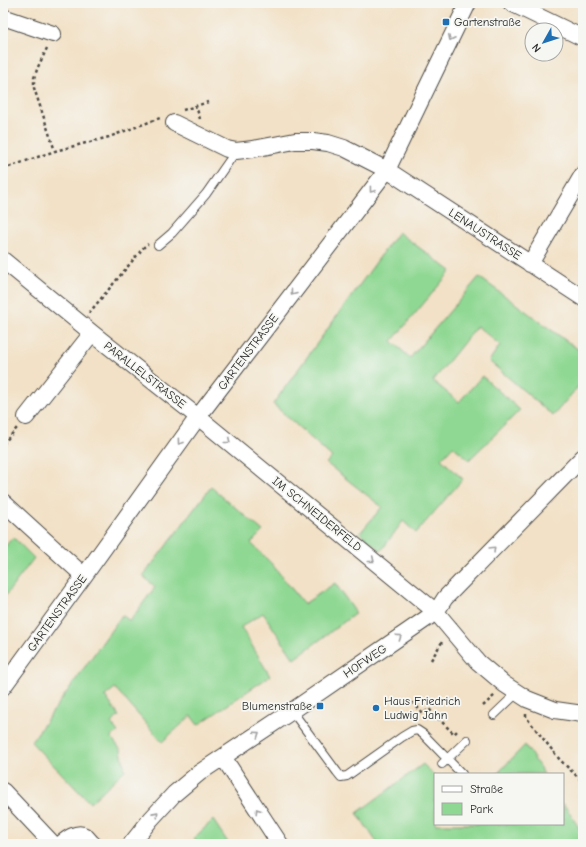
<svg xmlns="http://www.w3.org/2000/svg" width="586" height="847" viewBox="0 0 586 847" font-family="'Comic Neue',sans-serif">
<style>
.green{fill:#8fd893;stroke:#5d825f}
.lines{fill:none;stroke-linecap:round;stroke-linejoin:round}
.lane-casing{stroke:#494642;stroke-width:10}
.street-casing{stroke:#494642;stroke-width:18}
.path{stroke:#494642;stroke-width:2.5;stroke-dasharray:3 3;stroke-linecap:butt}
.lane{stroke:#fff;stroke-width:8}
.street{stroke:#fff;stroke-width:16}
.oneway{stroke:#a0a0a0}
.poi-dot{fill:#1f6fb2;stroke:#f6f6f2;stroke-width:1.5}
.labels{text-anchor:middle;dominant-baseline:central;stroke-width:3.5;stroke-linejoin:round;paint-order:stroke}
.poi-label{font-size:12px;fill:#2b2b2b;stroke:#f6f6f2;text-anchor:start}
.street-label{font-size:12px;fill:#2b2b2b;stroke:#f6f6f2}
</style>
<rect width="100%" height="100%" fill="#f6f6f2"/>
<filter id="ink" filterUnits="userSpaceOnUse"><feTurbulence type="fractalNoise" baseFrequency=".025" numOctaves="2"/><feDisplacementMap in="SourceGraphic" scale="8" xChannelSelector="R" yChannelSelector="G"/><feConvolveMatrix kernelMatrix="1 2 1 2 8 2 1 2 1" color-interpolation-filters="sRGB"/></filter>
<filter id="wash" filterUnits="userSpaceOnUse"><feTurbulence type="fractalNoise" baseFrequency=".012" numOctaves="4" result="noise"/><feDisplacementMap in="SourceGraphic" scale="16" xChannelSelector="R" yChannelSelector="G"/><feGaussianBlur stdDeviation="0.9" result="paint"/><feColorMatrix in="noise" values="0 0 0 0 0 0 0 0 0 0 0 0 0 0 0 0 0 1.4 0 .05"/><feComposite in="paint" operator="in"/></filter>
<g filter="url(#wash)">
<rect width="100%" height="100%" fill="#f2e1c6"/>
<path class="green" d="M398,232L451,271L392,341L410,358L479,277L583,353V381L553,416L489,361L500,345L477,326L433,381L459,402L482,376L520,410L469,460L453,446L441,459L463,479L416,533L403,521L381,551L360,533L382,507L326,463L332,457L273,404Z
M211,487L263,531L251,543L271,563L304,604L335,583L356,613L294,659L263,613L241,627L270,676L198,725L191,716L162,742L115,688L105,696L119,716L111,723L118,732L111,737L121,750L125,770L90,803L31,742L122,615L130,621L155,587L143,576Z
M13,537L34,558L3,599V549Z
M525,745L544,774H497Z
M423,764L435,776V824H563V803L583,834V840L577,844H378L357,813Z
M213,820L229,844H198L194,838Z"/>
</g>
<g filter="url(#ink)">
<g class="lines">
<defs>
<path id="lane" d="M158,245L172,233L206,194L236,151
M292,711L337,772L341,777L347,776L402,737L412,731L417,730L423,734L462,774
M494,715L517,693
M442,764L467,740"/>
<path id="street" d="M511,3L583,38
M3,17L53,34
M174,123L227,149L236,151L253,149L295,141H313L328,143L344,148L387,170L583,298
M3,260L92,333L198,417L436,612L478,662L504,684L527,699L555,710L583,714
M530,264L583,174
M26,417L92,333
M3,502L84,576
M3,687L84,576L198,417L387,170L468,3
M223,757L280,844
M3,791L53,844
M61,844C67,839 77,831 85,836C88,838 90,842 93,844
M131,844L151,819L174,794L199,773L292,711L436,612L445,598L583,457"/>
</defs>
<use href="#lane" class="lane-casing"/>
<use href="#street" class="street-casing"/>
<path class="path" d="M47,48L38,67L34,78V88L55,151
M183,110L196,106
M200,119L196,106L208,102
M3,169L55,151L109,137L160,118
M89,313L144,247L148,244
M3,444L17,428
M431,660L442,642
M413,702L423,714L429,709L454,734L458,730
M483,706L495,695
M526,714V717L560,760L583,782"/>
<use href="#lane" class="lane"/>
<use href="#street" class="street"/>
</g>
<defs><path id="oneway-chevron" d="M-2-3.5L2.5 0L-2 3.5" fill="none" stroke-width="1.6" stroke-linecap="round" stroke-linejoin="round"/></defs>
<g class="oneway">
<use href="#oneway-chevron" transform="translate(451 38) rotate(116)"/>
<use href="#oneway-chevron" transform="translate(372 190) rotate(127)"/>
<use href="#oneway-chevron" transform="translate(293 293) rotate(127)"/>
<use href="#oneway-chevron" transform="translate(228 441) rotate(39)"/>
<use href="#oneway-chevron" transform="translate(180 442) rotate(126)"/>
<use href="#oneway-chevron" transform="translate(493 549) rotate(-45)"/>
<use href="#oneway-chevron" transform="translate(372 560) rotate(39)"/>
<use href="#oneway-chevron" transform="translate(399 637) rotate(-34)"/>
<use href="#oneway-chevron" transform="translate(257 734) rotate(-34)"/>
<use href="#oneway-chevron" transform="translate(258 811) rotate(-123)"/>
<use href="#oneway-chevron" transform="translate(156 814) rotate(-48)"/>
</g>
</g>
<g class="poi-dot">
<rect x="442" y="18" width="8" height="8" rx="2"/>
<rect x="316" y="702" width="8" height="8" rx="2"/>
<circle cx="376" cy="708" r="4"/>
</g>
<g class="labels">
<g class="poi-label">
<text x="454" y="22">Gartenstraße</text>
<text x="384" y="701">Haus Friedrich<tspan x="384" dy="14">Ludwig Jahn</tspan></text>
<text x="312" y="706" text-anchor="end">Blumenstraße</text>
</g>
<g class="street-label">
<text transform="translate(485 234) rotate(33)">LENAUSTRASSE</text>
<text transform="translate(248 352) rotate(-53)">GARTENSTRASSE</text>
<text transform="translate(145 375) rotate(38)">PARALLELSTRASSE</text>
<text transform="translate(317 514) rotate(39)">IM SCHNEIDERFELD</text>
<text transform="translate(57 613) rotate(-54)">GARTENSTRASSE</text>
<text transform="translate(365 661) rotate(-34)">HOFWEG</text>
</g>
</g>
<rect width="586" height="847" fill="none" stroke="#f6f6f2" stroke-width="16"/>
<rect x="434" y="773" width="130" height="52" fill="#f6f6f2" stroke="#a5a5a2"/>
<rect x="442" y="786" width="20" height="6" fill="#ffffff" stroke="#a5a5a2"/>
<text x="470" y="793" font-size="12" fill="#2b2b2b">Straße</text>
<rect x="442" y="803" width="20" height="12" fill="#8fd893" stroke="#a5a5a2"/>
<text x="470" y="813" font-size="12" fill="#2b2b2b">Park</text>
<g transform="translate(544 42) rotate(231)"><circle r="19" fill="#f6f6f2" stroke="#a5a5a2"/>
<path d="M0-3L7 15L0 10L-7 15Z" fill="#1f6fb2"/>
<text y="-6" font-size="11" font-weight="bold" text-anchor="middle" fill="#2b2b2b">N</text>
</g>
</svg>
